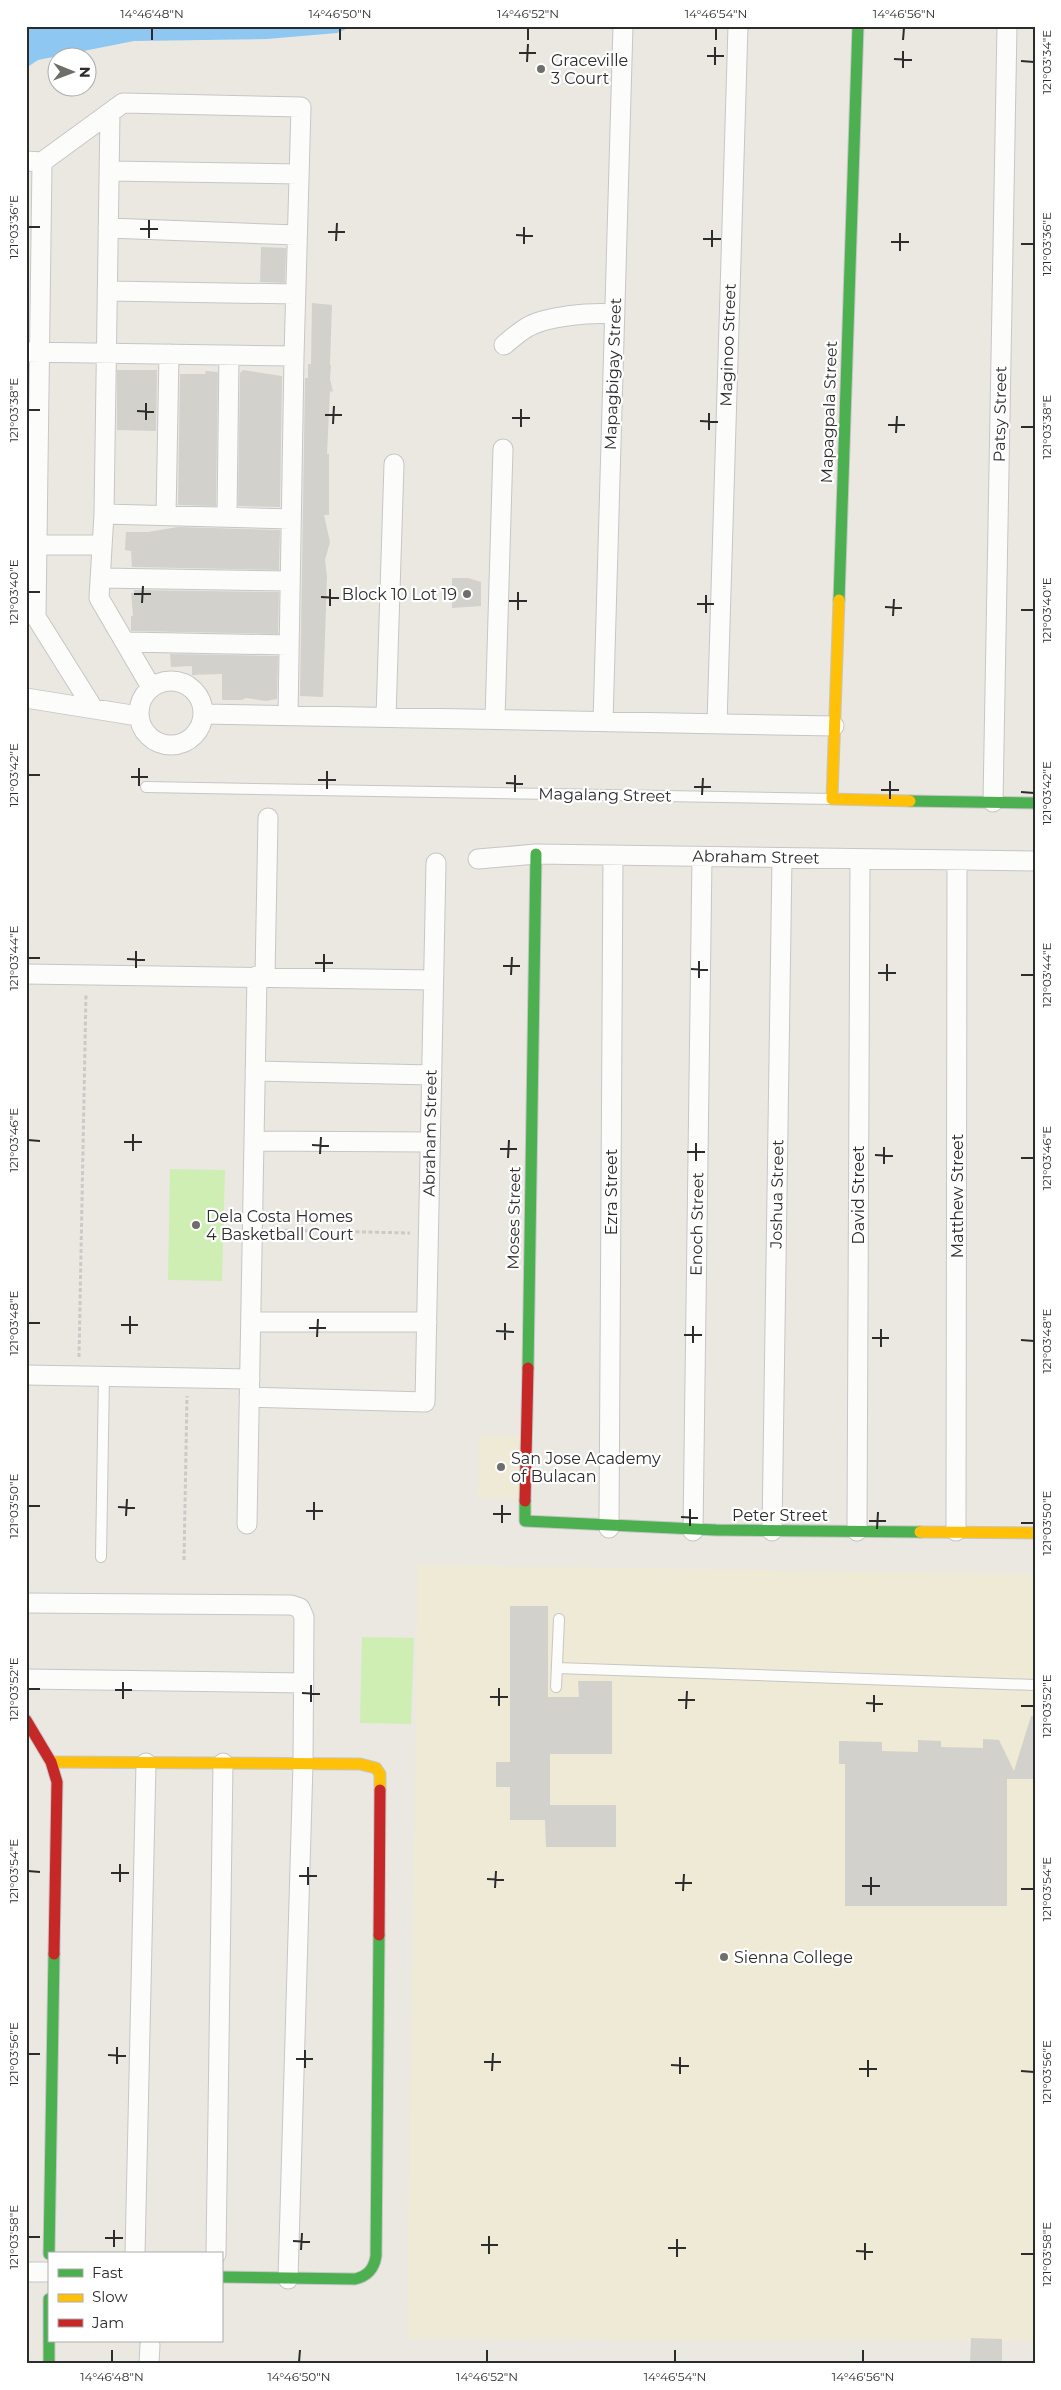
<svg xmlns="http://www.w3.org/2000/svg" width="1061" height="2390" viewBox="0 0 1061 2390" font-family="Montserrat,sans-serif">
<style>
.education{fill:#eeead5}
.pitch{fill:#ceeeb4}
.water{fill:#8ec8f2}
.building{fill:#d3d1cc}
.lines{fill:none;stroke-linecap:round;stroke-linejoin:round}
.lane-casing{stroke:#c7c6c7;stroke-width:12}
.street-casing{stroke:#c7c6c7;stroke-width:21}
.fast-casing{stroke:#c7c6c7;stroke-width:13}
.slow-casing{stroke:#c7c6c7;stroke-width:13}
.jam-casing{stroke:#c7c6c7;stroke-width:13}
.path{stroke:#cacac9;stroke-width:3;stroke-dasharray:4 2.5;stroke-linecap:butt}
.lane{stroke:#fcfcfa;stroke-width:10}
.street{stroke:#fcfcfa;stroke-width:19}
.fast{stroke:#4caf50;stroke-width:11}
.slow{stroke:#ffc107;stroke-width:11}
.jam{stroke:#c62828;stroke-width:11}
.ticks{fill:none;stroke:#2c2c2c;stroke-width:2}
.poi-dot{fill:#6e6e6b;stroke:#fff;stroke-width:2}
.labels{text-anchor:middle;dominant-baseline:central;stroke-width:4.5;stroke-linejoin:round;paint-order:stroke}
.poi-label{font-size:16px;fill:#2c2c2c;stroke:#fff;text-anchor:start}
.street-label{font-size:16px;fill:#2c2c2c;stroke:#fff}
.neatline{fill:none;stroke:#2c2c2c;stroke-width:2}
.ticks-label{font-size:12px;text-anchor:middle;fill:#2c2c2c}
</style>
<rect width="100%" height="100%" fill="#eae8e1"/>
<path class="education" d="M479,1435L525,1436L524,1499L478,1498Z
M418,1565L1035,1574V2341L407,2339Z"/>
<path class="pitch" d="M170,1169L225,1170L222,1281L168,1280Z
M362,1637L414,1638L411,1724L360,1723Z"/>
<path class="water" d="M26,26H353L337,33L267,39L134,41L38,60L26,68Z"/>
<path class="building" d="M261,247L286,248L285,283L260,282Z
M312,303L332,305L330,365H331L330,379L333,392L330,391L327,454H329V515H324L330,542L325,560L327,577L323,697L300,696L305,378H308V364H311Z
M117,370H157L156,431L117,430Z
M243,370L282,376L280,507L238,506L240,373Z
M206,371L218,372L216,506L178,505L180,374H205Z
M178,527L280,530L279,570L132,567L131,551L125,550L126,532H148Z
M452,578H468L481,582V606L452,608Z
M134,590L279,592L278,634L131,631V616H133L131,593H134Z
M170,654L278,656L277,699L266,701L246,698L242,700H222V674L192,675V666L171,667Z
M510,1606H548V1697H579L578,1681H612V1754H550V1805H616V1847H546L545,1820H510V1787H496V1762H510Z
M1031,1716H1035V1779H1007V1906H845V1764H839V1741L882,1742V1751L918,1752V1740L941,1741V1747L983,1748V1739L999,1740L1014,1771Z
M971,2338L1002,2339V2364H970Z"/>
<g class="lines">
<defs>
<path id="lane" d="M146,787L832,799
M101,1557L104,1376
M557,1668L1035,1685
M556,1687L559,1619"/>
<path id="street" d="M110,113L104,514L99,598L151,687
M26,161L42,162L123,103L301,107L294,356L288,715
M42,162L36,617L93,708
M109,171L299,174
M108,228L297,235
M107,291L295,294
M504,345C511,339 518,333 526,328C545,316 592,312 615,314
M26,352L294,356
M104,514L291,519
M166,516L169,354
M227,517L229,355
M26,545H102
M100,578L290,581
M126,642L289,645
M139 713a32 32 0 1 1 64 0a32 32 0 1 1-64 0Z
M26,698L138,716
M203,714L834,726
M386,717L394,464
M495,719L503,449
M603,722L623,26
M717,724L738,26
M993,802L1007,26
M478,859L536,854L1035,861
M26,974L433,980
M265,976L268,818
M255,1071L432,1075
M254,1141L430,1142
M251,1322H427
M26,1375L250,1379
M249,1397L425,1402L436,863
M247,1524L257,976
M609,1528L613,855
M693,1531L702,857
M772,1531L782,858
M857,1531L860,859
M956,1531L957,860
M26,1603L291,1605L300,1608L304,1617L303,1764L288,2279
M26,1679L304,1683
M135,2254L146,1763
M216,2254L223,1763
M26,2272H49
M149,2364L150,2345"/>
<path id="fast" d="M839,600L858,26
M910,801L1035,803
M528,1368L536,854
M525,1501V1521L716,1530L920,1532
M49,2254L54,1954
M221,2277L355,2279C368,2276 374,2269 376,2256L379,1935
M49,2299V2364"/>
<path id="slow" d="M839,600L832,799L910,801
M920,1532L1035,1533
M51,1762L360,1764L376,1768L380,1774V1790"/>
<path id="jam" d="M525,1501L528,1368
M26,1720L51,1762L57,1782L54,1954
M379,1935L380,1790"/>
</defs>
<use href="#lane" class="lane-casing"/>
<use href="#street" class="street-casing"/>
<use href="#fast" class="fast-casing"/>
<use href="#slow" class="slow-casing"/>
<use href="#jam" class="jam-casing"/>
<path class="path" d="M271,1230L410,1233
M79,1357L86,993
M184,1560L187,1396"/>
<use href="#lane" class="lane"/>
<use href="#street" class="street"/>
<use href="#fast" class="fast"/>
<use href="#slow" class="slow"/>
<use href="#jam" class="jam"/>
</g>
<path class="ticks" d="M152,40V28M340,40V28M528,40V28M716,40V28M903,40L904,28M519,53H536M707,56H724M894,59L912,60M1021,61L1034,62M527,62L528,44M715,65V47M903,68V51M28,227H40M140,229H158M328,232H345M516,235L533,236M149,238V220M703,239H721M336,241L337,223M891,242H909M524,244V227M1021,244H1034M712,247V230M900,251V233M28,410H40M137,411L154,412M325,415H342M512,418H530M146,420V403M700,421L718,422M333,424L334,406M888,425H905M521,427V409M1021,427H1034M709,430V413M896,433L897,416M28,592H40M134,594H151M321,597L339,598M509,601H527M142,603L143,586M697,604H714M330,606V589M885,607L902,608M518,610V592M1021,610H1034M706,613V595M893,616L894,599M28,775H40M131,777H148M318,780H336M506,783L523,784M139,786V768M694,787H711M327,789V771M881,790H899M515,792V775M1021,792L1034,793M702,795L703,778M890,799V781M28,958H40M127,959L145,960M315,963H333M503,966H520M136,968V951M691,969L708,970M324,972V954M878,973H896M511,975L512,957M1021,975H1034M699,978V961M887,981V964M28,1140L40,1141M124,1142H142M312,1145L329,1146M500,1149H517M133,1151V1134M687,1152H705M320,1154L321,1137M875,1155L893,1156M508,1158L509,1140M1021,1158H1034M696,1161V1143M884,1164V1147M28,1323H40M121,1325H138M309,1328H326M496,1331L514,1332M130,1334V1316M684,1335H702M317,1337L318,1319M872,1338H889M505,1340V1323M1021,1340L1034,1341M693,1343V1326M881,1347V1329M28,1506H40M118,1507L135,1508M306,1511H323M493,1514H511M126,1516L127,1499M681,1517L698,1518M314,1520V1502M869,1521H886M502,1523V1505M1021,1523H1034M690,1526V1509M877,1529L878,1512M28,1689H40M115,1690H132M302,1693L320,1694M490,1697H508M123,1699V1682M678,1700H695M311,1702V1685M866,1703L883,1704M499,1706V1688M1021,1706H1034M686,1709L687,1691M874,1712V1695M28,1871L40,1872M111,1873H129M299,1876H317M487,1879L504,1880M120,1882V1864M675,1883H692M308,1885V1867M862,1886H880M495,1888L496,1871M1021,1889H1034M683,1891L684,1874M871,1895V1877M28,2054H40M108,2055L126,2056M296,2059H313M484,2062H501M117,2064V2047M671,2065L689,2066M305,2068V2050M859,2069H877M492,2071L493,2053M1021,2071L1034,2072M680,2074V2057M868,2077V2060M28,2237H40M105,2238H123M293,2241L310,2242M481,2245H498M114,2247V2230M668,2248H686M301,2250L302,2233M856,2251L873,2252M489,2254V2236M1021,2254H1034M677,2257V2239M865,2260V2243M112,2362V2350M299,2362L300,2350M487,2362V2350M675,2362V2350M863,2362V2350"/>
<g class="poi-dot">
<circle cx="541" cy="69" r="5"/>
<circle cx="467" cy="594" r="5"/>
<circle cx="196" cy="1225" r="5"/>
<circle cx="501" cy="1467" r="5"/>
<circle cx="724" cy="1957" r="5"/>
</g>
<g class="labels">
<g class="poi-label">
<text x="551" y="60">Graceville<tspan x="551" dy="18">3 Court</tspan></text>
<text x="457" y="594" text-anchor="end">Block 10 Lot 19</text>
<text x="206" y="1216">Dela Costa Homes<tspan x="206" dy="18">4 Basketball Court</tspan></text>
<text x="511" y="1458">San Jose Academy<tspan x="511" dy="18">of Bulacan</tspan></text>
<text x="734" y="1957">Sienna College</text>
</g>
<g class="street-label">
<text transform="translate(728 345) rotate(-88)">Maginoo Street</text>
<text transform="translate(613 374) rotate(-88)">Mapagbigay Street</text>
<text transform="translate(829 412) rotate(-88)">Mapagpala Street</text>
<text transform="translate(1000 414) rotate(-89)">Patsy Street</text>
<text transform="translate(605 795) rotate(1)">Magalang Street</text>
<text transform="translate(756 857) rotate(1)">Abraham Street</text>
<text transform="translate(430 1133) rotate(-89)">Abraham Street</text>
<text transform="translate(611 1192) rotate(-90)">Ezra Street</text>
<text transform="translate(777 1194) rotate(-89)">Joshua Street</text>
<text transform="translate(858 1195) rotate(-90)">David Street</text>
<text transform="translate(957 1196) rotate(-90)">Matthew Street</text>
<text transform="translate(514 1218) rotate(-89)">Moses Street</text>
<text transform="translate(697 1224) rotate(-89)">Enoch Street</text>
<text x="780" y="1515">Peter Street</text>
</g>
</g>
<rect width="1061" height="2390" fill="none" stroke="#ffffff" stroke-width="55"/>
<rect x="48" y="2252" width="175" height="90" fill="#ffffff" stroke="#ababab"/>
<rect x="58" y="2269" width="25" height="8" fill="#4caf50" stroke="#ababab"/>
<text x="92" y="2278" font-size="15" fill="#2c2c2c">Fast</text>
<rect x="58" y="2294" width="25" height="8" fill="#ffc107" stroke="#ababab"/>
<text x="92" y="2302" font-size="15" fill="#2c2c2c">Slow</text>
<rect x="58" y="2319" width="25" height="8" fill="#c62828" stroke="#ababab"/>
<text x="92" y="2328" font-size="15" fill="#2c2c2c">Jam</text>
<g transform="translate(72 72) rotate(91)"><circle r="24" fill="#ffffff" stroke="#ababab"/>
<path d="M0-4L9 19L0 12L-9 19Z" fill="#6e6e6b"/>
<text y="-8" font-size="14" font-weight="bold" text-anchor="middle" fill="#2c2c2c">N</text>
</g>
<rect x="28" y="28" width="1006" height="2334" class="neatline"/>
<g class="ticks-label">
<text x="152" y="18">14°46'48"N</text>
<text x="340" y="18">14°46'50"N</text>
<text x="528" y="18">14°46'52"N</text>
<text x="716" y="18">14°46'54"N</text>
<text x="904" y="18">14°46'56"N</text>
<text transform="translate(1047 62) rotate(-90)" y="4">121°03'34"E</text>
<text transform="translate(14 227) rotate(-90)" y="4">121°03'36"E</text>
<text transform="translate(1047 244) rotate(-90)" y="4">121°03'36"E</text>
<text transform="translate(14 410) rotate(-90)" y="4">121°03'38"E</text>
<text transform="translate(1047 427) rotate(-90)" y="4">121°03'38"E</text>
<text transform="translate(14 592) rotate(-90)" y="4">121°03'40"E</text>
<text transform="translate(1047 610) rotate(-90)" y="4">121°03'40"E</text>
<text transform="translate(14 775) rotate(-90)" y="4">121°03'42"E</text>
<text transform="translate(1047 793) rotate(-90)" y="4">121°03'42"E</text>
<text transform="translate(14 958) rotate(-90)" y="4">121°03'44"E</text>
<text transform="translate(1047 975) rotate(-90)" y="4">121°03'44"E</text>
<text transform="translate(14 1140) rotate(-90)" y="4">121°03'46"E</text>
<text transform="translate(1047 1158) rotate(-90)" y="4">121°03'46"E</text>
<text transform="translate(14 1323) rotate(-90)" y="4">121°03'48"E</text>
<text transform="translate(1047 1341) rotate(-90)" y="4">121°03'48"E</text>
<text transform="translate(14 1506) rotate(-90)" y="4">121°03'50"E</text>
<text transform="translate(1047 1523) rotate(-90)" y="4">121°03'50"E</text>
<text transform="translate(14 1689) rotate(-90)" y="4">121°03'52"E</text>
<text transform="translate(1047 1706) rotate(-90)" y="4">121°03'52"E</text>
<text transform="translate(14 1871) rotate(-90)" y="4">121°03'54"E</text>
<text transform="translate(1047 1889) rotate(-90)" y="4">121°03'54"E</text>
<text transform="translate(14 2054) rotate(-90)" y="4">121°03'56"E</text>
<text transform="translate(1047 2072) rotate(-90)" y="4">121°03'56"E</text>
<text transform="translate(14 2237) rotate(-90)" y="4">121°03'58"E</text>
<text transform="translate(1047 2254) rotate(-90)" y="4">121°03'58"E</text>
<text x="112" y="2381">14°46'48"N</text>
<text x="299" y="2381">14°46'50"N</text>
<text x="487" y="2381">14°46'52"N</text>
<text x="675" y="2381">14°46'54"N</text>
<text x="863" y="2381">14°46'56"N</text>
</g>
</svg>
